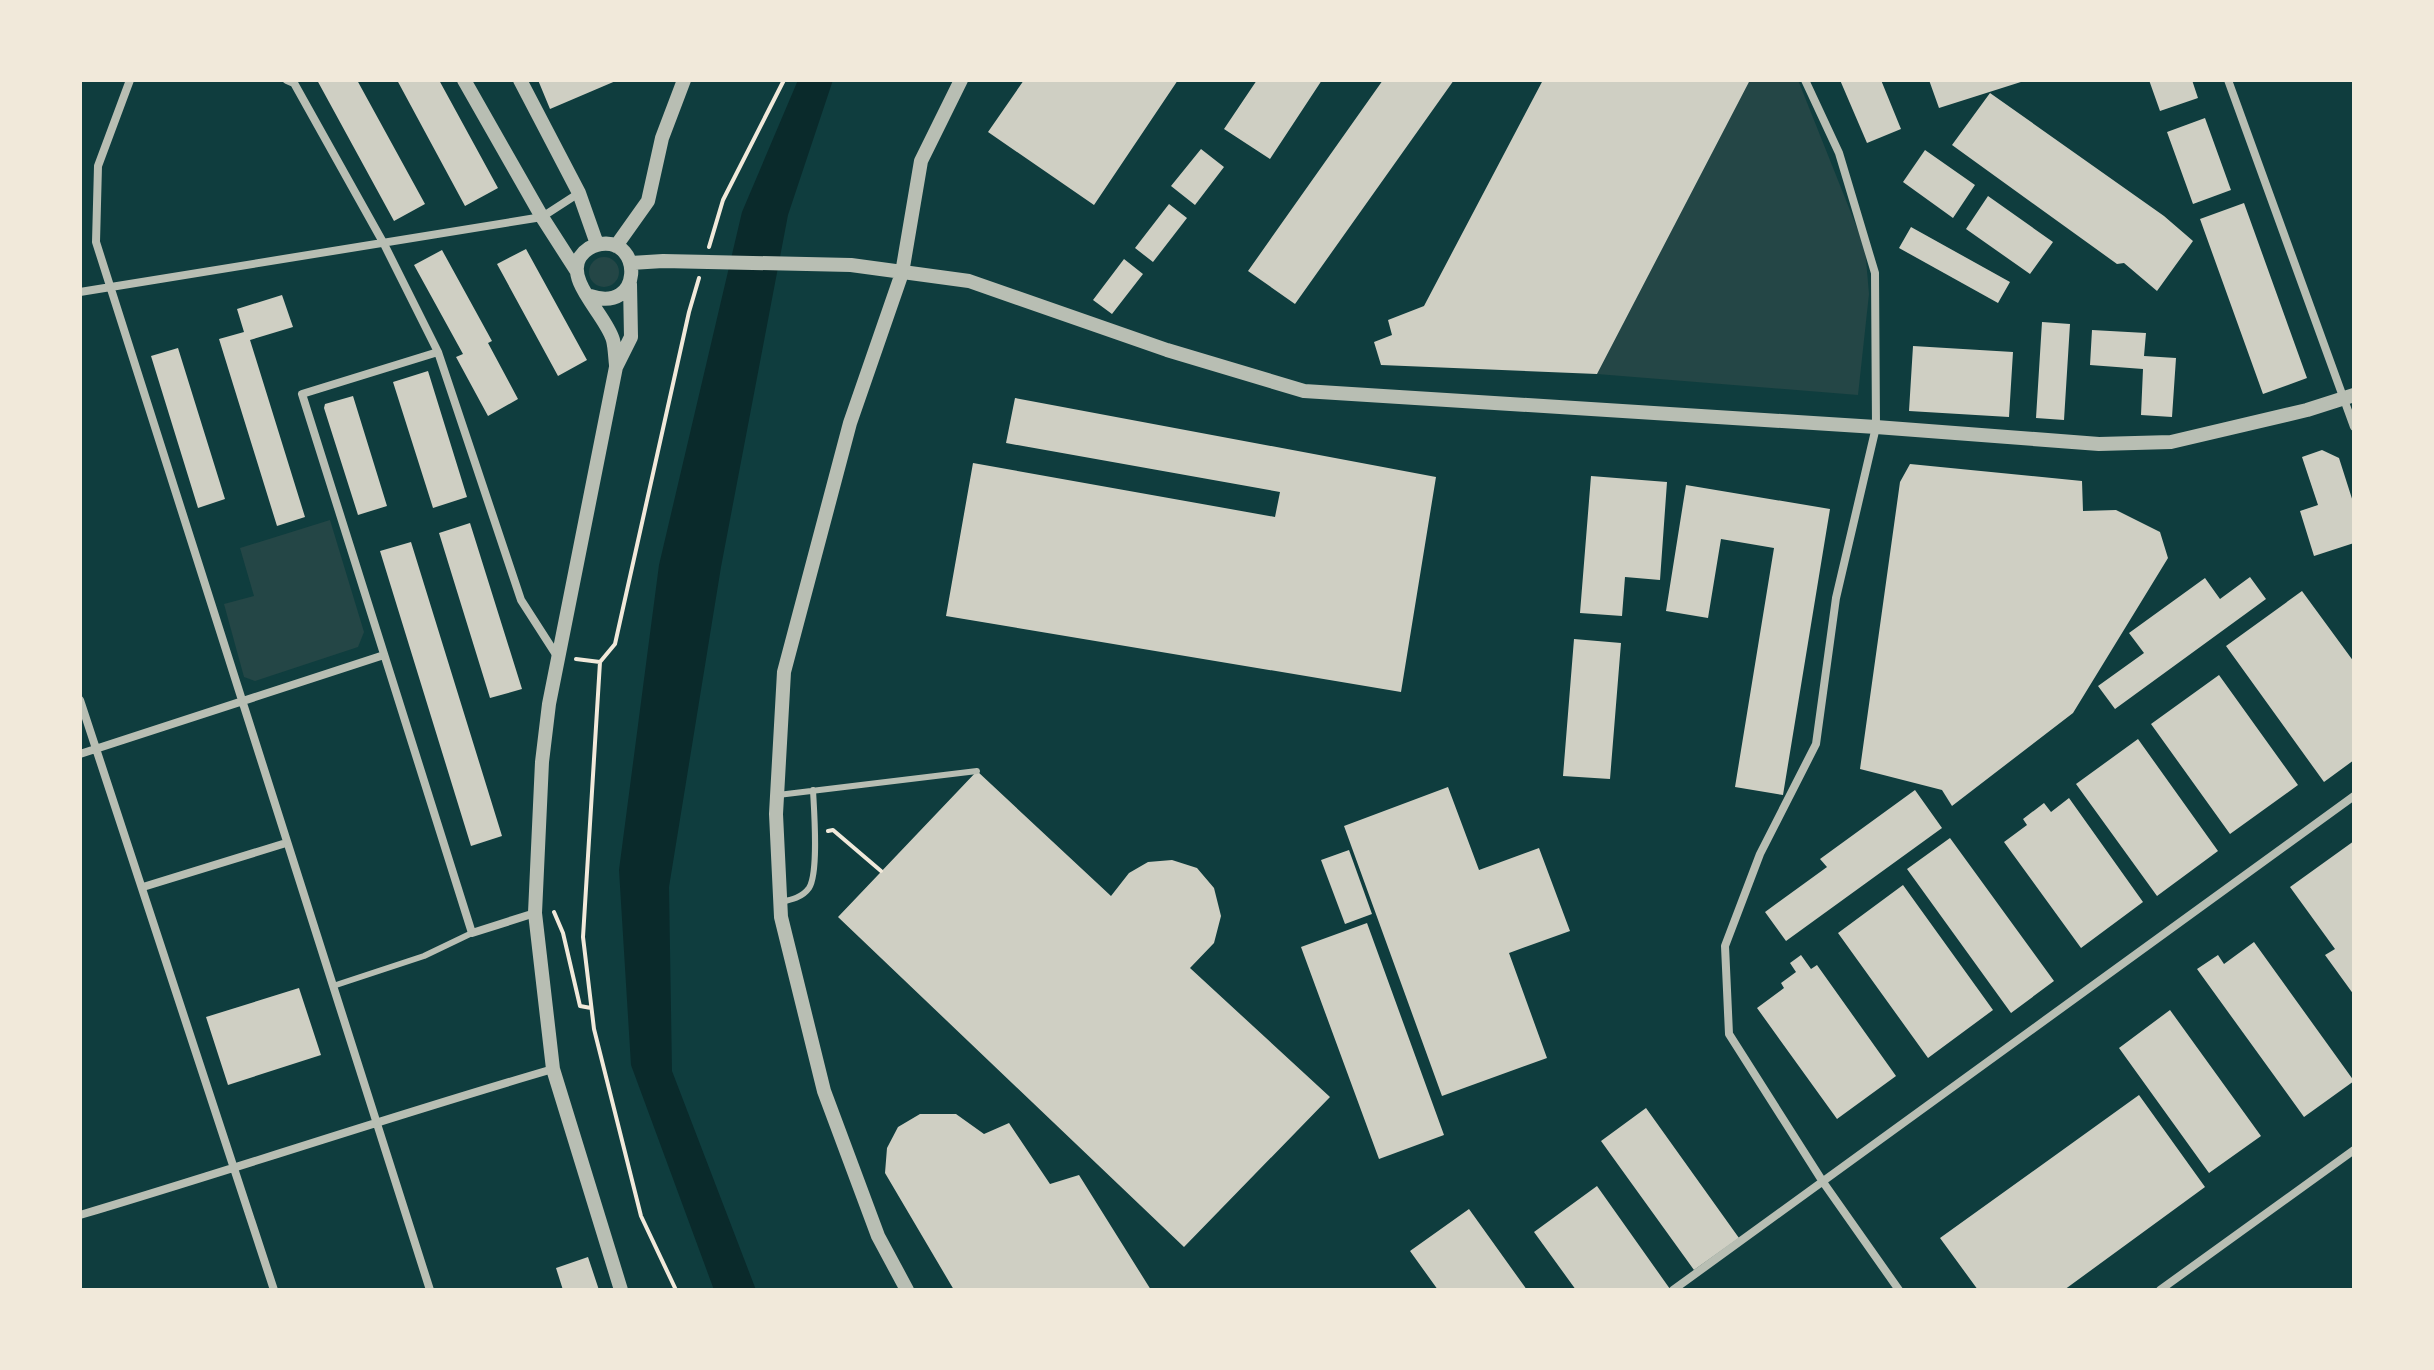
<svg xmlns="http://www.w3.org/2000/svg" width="2434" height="1370" viewBox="0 0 2434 1370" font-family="Karla,sans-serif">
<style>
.green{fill:#244646}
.water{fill:#0a2a2b}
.building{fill:#cfcfc3}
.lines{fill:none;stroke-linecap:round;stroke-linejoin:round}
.path{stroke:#f1e9da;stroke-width:4}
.service{stroke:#b8beb3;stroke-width:6}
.minor{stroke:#b8beb3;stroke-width:8}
.tertiary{stroke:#b8beb3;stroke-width:14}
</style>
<rect width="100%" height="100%" fill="#0f3d3e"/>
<path class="green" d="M1750,80H1798L1865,248L1869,294L1858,395L1597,374Z
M589 272a15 15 0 1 1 30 0a15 15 0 1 1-30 0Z
M330,520L364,632L358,647L255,681L244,677L224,604L254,596L240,548Z"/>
<path class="water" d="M798,80H833L788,215L721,567L669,887L672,1071L756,1290H714L631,1065L619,870L659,565L742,212Z"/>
<path class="building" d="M317,80H357L425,204L394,221Z
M397,80H439L498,188L465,206Z
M538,80H618L550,109Z
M1024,80H1178L1094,205L988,132Z
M1257,80H1322L1270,159L1224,129Z
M1383,80H1454L1295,304L1248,271Z
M1543,80H1750L1597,374L1381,365L1374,342L1392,335L1388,320L1424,306Z
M1840,80H1881L1901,129L1867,143Z
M1929,80H2024V81L1939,108Z
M2149,80H2192L2198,98L2160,111Z
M1990,93L2164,216L2193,241L2157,291L2124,263L2117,264L1952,145Z
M2205,118L2231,190L2193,204L2167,132Z
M1201,149L1224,167L1195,205L1171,186Z
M1925,150L1975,185L1953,218L1903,182Z
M1988,196L2053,242L2030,274L1966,229Z
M2244,203L2307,378L2263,394L2200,219Z
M1169,204L1187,218L1153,262L1135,248Z
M1911,227L2010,282L1998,303L1899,248Z
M526,249L587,360L558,376L497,264Z
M442,250L492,341L488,343L518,399L488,416L456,357L463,354L414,265Z
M1124,259L1143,274L1112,314L1093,300Z
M282,295L293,327L250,340L305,517L277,526L219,339L244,332L237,309Z
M2042,322L2070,324L2064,420L2036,418Z
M2092,330L2146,333L2144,356L2176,358L2172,417L2141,415L2143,369L2090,365Z
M1913,346L2013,352L2009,417L1909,411Z
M178,348L225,499L198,508L151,356Z
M428,371L467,497L433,508L393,382Z
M353,396L387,506L358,515L324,408L325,404Z
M1015,398L1436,477L1401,692L946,616L973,463L1275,517L1280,492L1006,443Z
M2322,450L2339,458L2354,505V543L2314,556L2300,511L2318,505L2302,457Z
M1910,464L2082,481L2083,511L2116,510L2160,532L2168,558L2073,713L1952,806L1942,790L1860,769L1900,482Z
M1591,476L1667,482L1660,580L1625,577L1622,616L1580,613Z
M1686,485L1830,509L1783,795L1735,787L1774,548L1721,539L1708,618L1666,611Z
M470,523L522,689L490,698L439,533Z
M411,542L502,836L471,846L380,551Z
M2250,577L2266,599L2115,709L2098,686L2144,653L2129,633L2205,578L2220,599Z
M2302,591L2354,662V760L2324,782L2226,646Z
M1574,639L1621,643L1610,779L1563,776Z
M2219,675L2298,785L2230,834L2151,724Z
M2138,739L2218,851L2157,896L2076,784Z
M977,771L1111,896L1129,873L1148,862L1172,860L1197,868L1214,888L1221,916L1214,943L1190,968L1330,1097L1184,1247L838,917Z
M1448,787L1479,870L1539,848L1570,931L1509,953L1547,1058L1442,1096L1344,826Z
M1915,790L1942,828L1786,941L1765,912L1827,867L1820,859Z
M2069,798L2143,902L2081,948L2004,842L2027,825L2023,819L2044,803L2051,812Z
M1950,838L2054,981L2011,1013L1907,869Z
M2354,841V995L2325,955L2335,949L2290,887Z
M1349,850L1372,914L1345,924L1321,860Z
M1903,885L1993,1010L1928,1058L1838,933Z
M1367,923L1444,1135L1379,1159L1301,947Z
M2254,942L2354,1081L2304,1117L2197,969L2218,955L2224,964Z
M1801,955L1811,969L1817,965L1896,1076L1837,1119L1757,1008L1784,988L1781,983L1796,972L1790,963Z
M299,988L321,1055L228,1085L206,1017Z
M2170,1010L2261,1136L2209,1173L2119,1048Z
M2139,1095L2205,1187L2064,1290H1978L1940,1238Z
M1646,1108L1739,1238L1694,1270L1601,1141Z
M920,1114H956L984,1134L1009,1123L1050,1184L1079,1175L1151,1290H954L885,1173L887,1148L898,1127Z
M1597,1186L1670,1289L1668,1290H1576L1534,1232Z
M1469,1209L1527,1290H1438L1410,1251Z
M588,1257L599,1290H563L556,1268Z"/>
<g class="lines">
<path class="path" d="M709,247L723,200L784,80
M576,659L600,662
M828,831L833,830L881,871
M554,912L563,933L580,1006L591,1008
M676,1290L641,1216L594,1029L583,937L600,662L615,644L689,312L699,278"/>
<path class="service" d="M778,795L977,771
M780,902C790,900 802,898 809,888C819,873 814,810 813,790
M333,986L424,956L472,933"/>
<path class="minor" d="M130,80L98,166L96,242L430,1290
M287,80L294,83L384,244L438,352L521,600L557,656
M1805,80L1839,153L1875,273L1876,427L1836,598L1816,744L1760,854L1725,946L1729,1034L1823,1182L1899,1290
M2228,80L2354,427
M80,292L542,217L579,193
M438,352L302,394L472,933L535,913
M80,700L274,1290
M80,754L384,655
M143,887L286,843
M80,1215C238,1168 395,1115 553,1069
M1673,1290L2354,796
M2160,1290L2354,1150"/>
<path class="tertiary" d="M464,80L542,217L576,270
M520,80L579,193L597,244
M616,246L648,201L662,138L684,80
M631,263L663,261L851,265L969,281L1167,350L1304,391L1876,427L2099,444L2171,442L2307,410L2354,395
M590,296C643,314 643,238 601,244C593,245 585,250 580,257C565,281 606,315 613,340C615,348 615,357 616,365
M621,1290L553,1069L535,913L542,762L549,704L616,367L631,337L630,284
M907,1290L878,1236L824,1091L781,917L776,814L784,672L850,423L902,273L921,161L961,80"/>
</g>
<rect width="2434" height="1370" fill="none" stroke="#f1e9da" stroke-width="164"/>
</svg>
